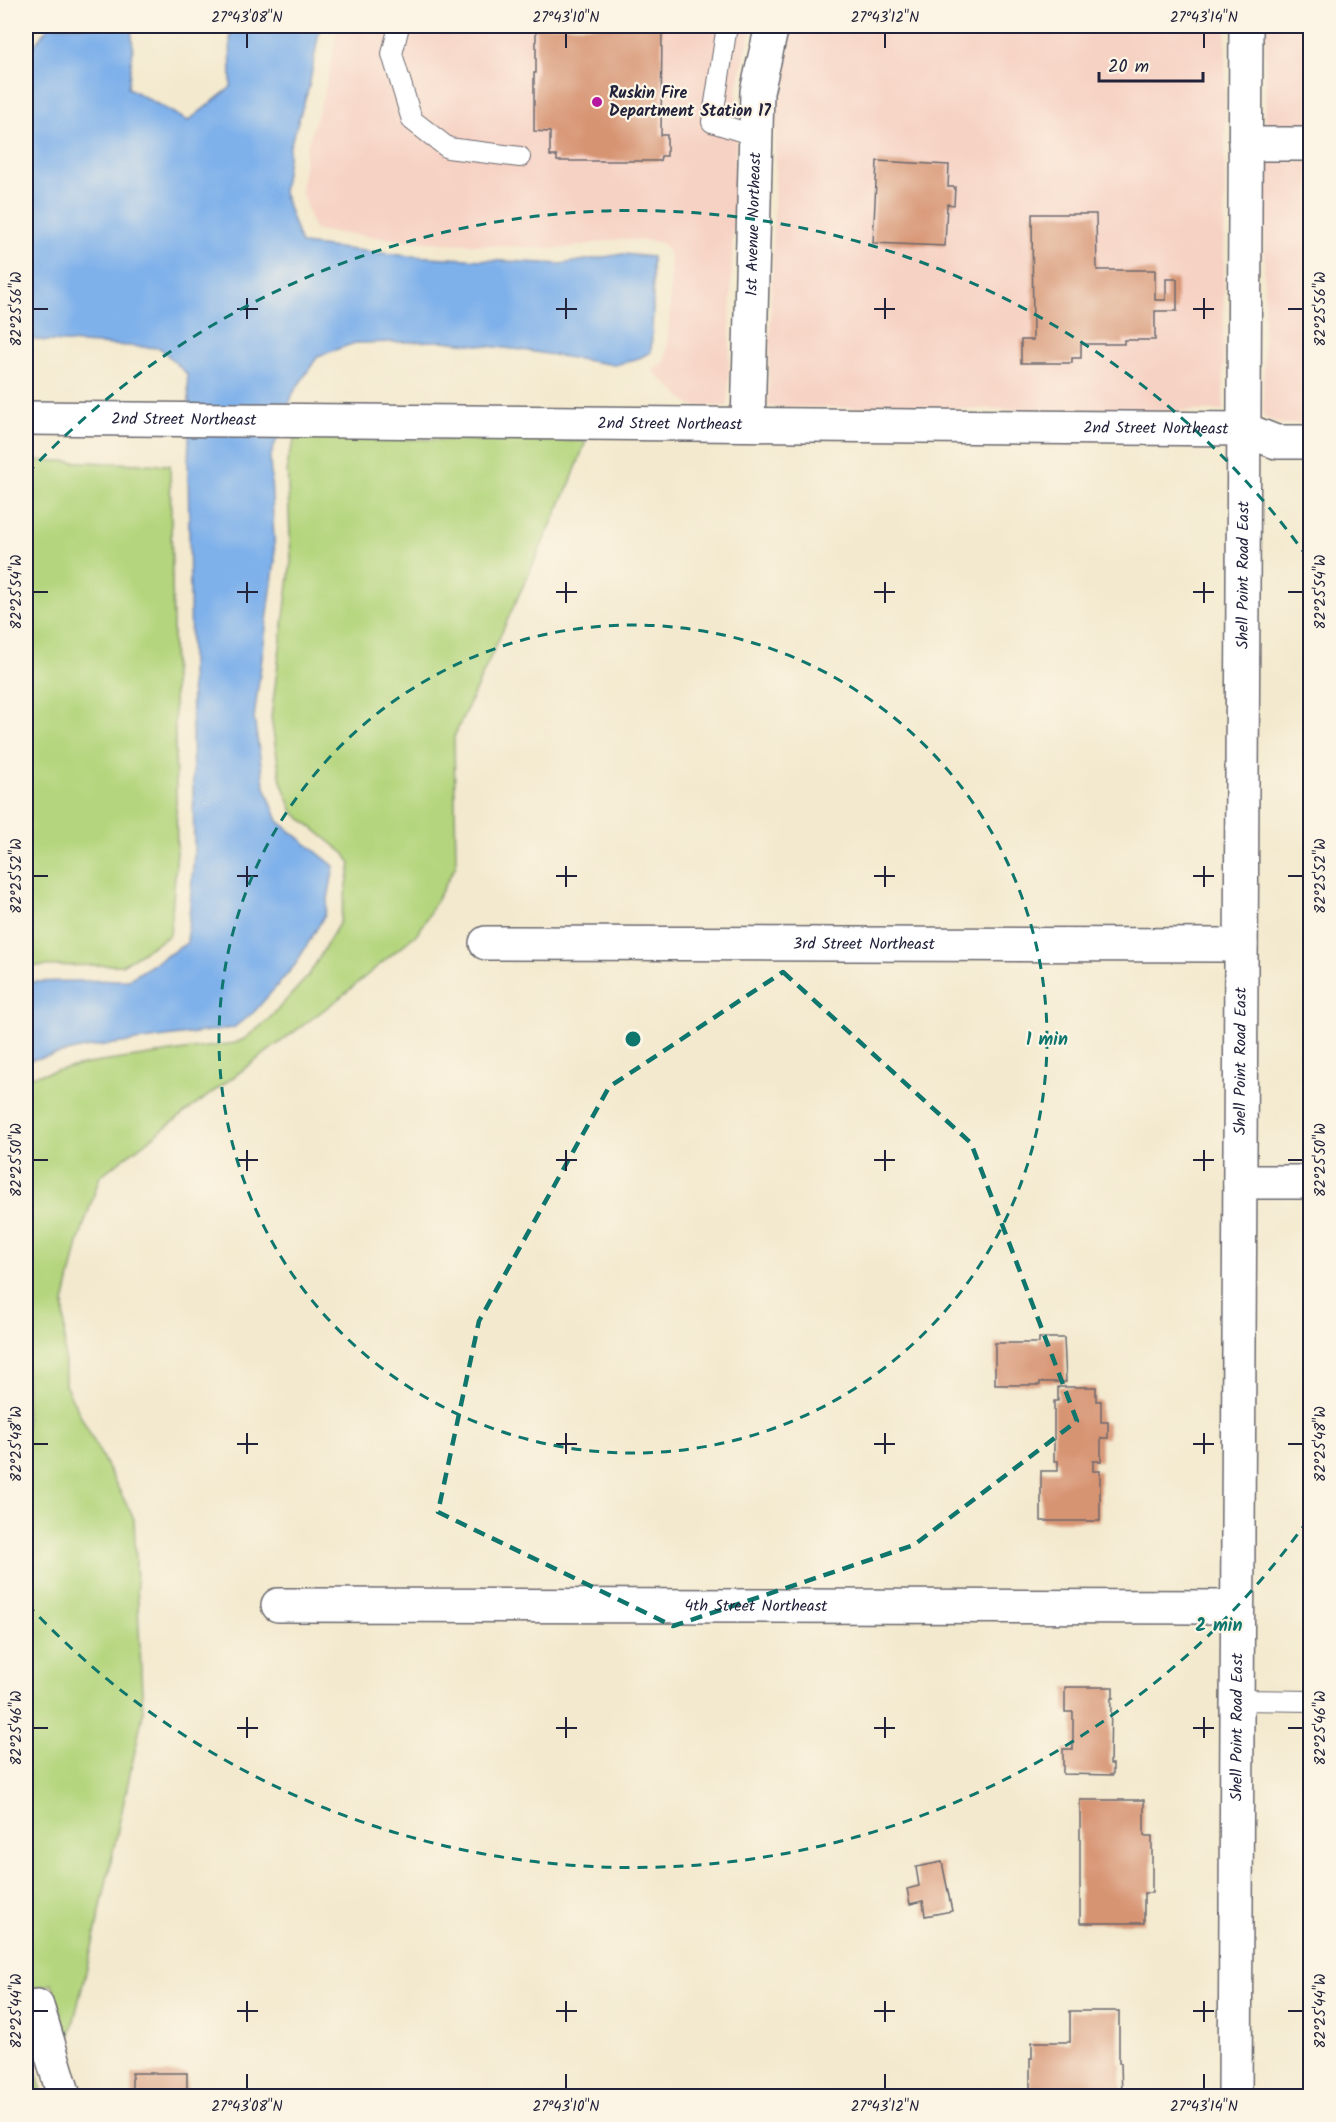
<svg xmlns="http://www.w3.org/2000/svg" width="1336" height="2122" viewBox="0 0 1336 2122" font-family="Kalam,sans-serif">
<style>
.built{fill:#f6d2c4}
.green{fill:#b4d57d;stroke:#6b7c5c;stroke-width:1.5}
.water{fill:#7eb0ea;stroke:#506992;stroke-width:1.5}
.building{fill:#d79473}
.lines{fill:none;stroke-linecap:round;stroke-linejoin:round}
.service-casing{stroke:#6b686e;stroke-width:22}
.minor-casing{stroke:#6b686e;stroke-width:36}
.tertiary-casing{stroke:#6b686e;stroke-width:36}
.service{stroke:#fff;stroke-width:20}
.minor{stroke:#fff;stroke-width:33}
.tertiary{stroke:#fff;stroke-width:33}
.marked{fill:none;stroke:#0f766e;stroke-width:4.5;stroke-dasharray:12 8;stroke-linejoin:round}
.ticks{fill:none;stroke:#22223b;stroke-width:2}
.ring{fill:none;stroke:#0f766e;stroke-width:3;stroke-dasharray:10 8}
.poi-dot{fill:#b5179e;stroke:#fcf5e5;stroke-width:2}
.labels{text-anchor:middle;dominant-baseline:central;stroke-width:4.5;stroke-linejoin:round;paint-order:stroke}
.poi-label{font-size:16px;font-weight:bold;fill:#22223b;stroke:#fcf5e5;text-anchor:start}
.street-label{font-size:16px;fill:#22223b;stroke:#fcf5e5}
.centre{fill:#0f766e;stroke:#fcf5e5;stroke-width:3}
.ring-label{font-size:18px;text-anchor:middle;font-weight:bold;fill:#0f766e;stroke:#fcf5e5;stroke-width:4.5;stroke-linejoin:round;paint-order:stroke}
.neatline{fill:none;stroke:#22223b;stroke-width:2}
.ticks-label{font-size:15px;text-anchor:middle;fill:#22223b}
</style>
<rect width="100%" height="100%" fill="#fcf5e5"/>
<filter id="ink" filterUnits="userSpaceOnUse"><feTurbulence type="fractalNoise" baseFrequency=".0167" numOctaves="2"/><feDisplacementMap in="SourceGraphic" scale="12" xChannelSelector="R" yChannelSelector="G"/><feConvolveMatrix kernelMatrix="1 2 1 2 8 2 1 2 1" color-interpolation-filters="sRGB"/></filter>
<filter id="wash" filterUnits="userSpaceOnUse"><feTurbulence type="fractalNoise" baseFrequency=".008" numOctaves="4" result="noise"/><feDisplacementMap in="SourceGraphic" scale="24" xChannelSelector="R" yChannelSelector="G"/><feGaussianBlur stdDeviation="1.35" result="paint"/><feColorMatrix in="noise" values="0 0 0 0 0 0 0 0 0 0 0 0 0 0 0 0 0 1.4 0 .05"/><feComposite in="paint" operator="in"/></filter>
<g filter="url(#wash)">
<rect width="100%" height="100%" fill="#f3e9ce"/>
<path class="built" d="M338,26H752L737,89L728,406H691L651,370L664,362L666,358L670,310V257L667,248L659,242L620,239L559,249L411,241L314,230L301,191L306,149L325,91Z
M793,26H1226L1223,411L768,407L777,94Z
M1266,26H1310V126H1265Z
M1310,161V424H1280L1263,417L1265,162Z"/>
<path class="green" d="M295,438L586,441L571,481L454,737L456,865L419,932L337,1000L100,1176L78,1243L64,1303L65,1385L134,1519L143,1714L94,1939L69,2041L52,1984L26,1990V1077L87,1064L235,1043L244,1039L267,1021L309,975L340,922L351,864L345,854L293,812L281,781L271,718L291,562L287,461Z
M26,460L170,465L177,852L170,935L122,965L26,966Z
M26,2036L43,2096H26Z"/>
<path class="water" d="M49,26H131L133,49L128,88L188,121L231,87L230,26H320L309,87L290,146L283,192L301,244L409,256L561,264L623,254L652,257L653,309L651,352L639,358L615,365L522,350L443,341L355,343L318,356L293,393L270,458L275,560L254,718L264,784L278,821L334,866L325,915L295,965L254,1012L233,1028L84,1048L26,1061V982L128,980L187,943L194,853L188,465L190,414L187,374L160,348L35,340L26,334V56Z"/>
<g id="blocks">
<path class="building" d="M536,26H662L661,135H667V156H661L660,161H557V156H550V132L534,131V73H536Z
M877,161L949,165L948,187H955L954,205L947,204L945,246L873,243Z
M1032,214H1096L1097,270H1155V300H1166V279H1177V311H1155V340H1124V344H1081V358H1072V363H1021V340H1033Z
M1039,1338H1064L1066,1382H1040V1385H995V1343H1039Z
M1058,1387H1096V1401H1101V1422H1108V1438H1101V1461H1093V1471H1100V1521H1041V1471H1058V1461H1054V1401H1058Z
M1065,1687H1113V1698H1111L1110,1764H1113V1775L1063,1774V1749H1073V1712H1065Z
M1080,1800H1144V1836H1152V1893H1144V1923H1080Z
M942,1862L952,1911L925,1916L923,1901L910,1904L907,1889L919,1886L916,1867Z
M1070,2011H1119V2063H1121L1122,2096H1030V2058H1032V2042H1070Z
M132,2073H187V2096H132Z"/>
</g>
</g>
<g filter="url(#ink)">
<use href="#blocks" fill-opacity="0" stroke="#6b686e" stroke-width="1.5"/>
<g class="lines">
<defs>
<path id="service" d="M399,26L392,54L412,120L448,148L520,157
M727,26L712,122L756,136
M1236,1700L1310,1701"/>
<g id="minor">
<path d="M1245,144H1310"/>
<path id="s1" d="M26,418L1243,429L1276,442H1310"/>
<path id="s2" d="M748,424L757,92L772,26"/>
<path id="s3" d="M486,943L1241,945"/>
<path d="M1240,1182H1310"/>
<path id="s4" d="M278,1605L1236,1607"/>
<path d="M37,2006L64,2096"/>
</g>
<g id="tertiary">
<path id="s5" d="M1235,2096L1246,26"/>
</g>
</defs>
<use href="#service" class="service-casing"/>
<use href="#minor" class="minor-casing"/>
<use href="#tertiary" class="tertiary-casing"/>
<use href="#service" class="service"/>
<use href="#minor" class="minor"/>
<use href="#tertiary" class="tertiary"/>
</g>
</g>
<path class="marked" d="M783,972L971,1143L1077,1421L914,1545L673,1626L438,1512L479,1321L609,1087Z"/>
<path class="ticks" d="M247,33V48M566,33V48M885,33V48M1204,33V48M247,298V319M566,298V319M885,298V319M1204,298V319M33,309H48M237,309H258M556,309H577M874,309H895M1193,309H1214M1288,309H1303M247,582V603M566,582V603M885,582V603M1204,582V603M33,592H48M237,592H258M556,592H577M874,592H895M1193,592H1214M1288,592H1303M247,866V887M566,866V887M885,866V887M1204,866V887M33,876H48M237,876H258M556,876H577M874,876H895M1193,876H1214M1288,876H1303M247,1150V1171M566,1150V1171M885,1150V1171M1204,1150V1171M33,1160H48M237,1160H258M556,1160H577M874,1160H895M1193,1160H1214M1288,1160H1303M247,1433V1454M566,1433V1454M885,1433V1454M1204,1433V1454M33,1444H48M237,1444H258M556,1444H577M874,1444H895M1193,1444H1214M1288,1444H1303M247,1717V1738M566,1717V1738M885,1717V1738M1204,1717V1738M33,1728H48M237,1728H258M556,1728H577M874,1728H895M1193,1728H1214M1288,1728H1303M247,2001V2022M566,2001V2022M885,2001V2022M1204,2001V2022M33,2011H48M237,2011H258M556,2011H577M874,2011H895M1193,2011H1214M1288,2011H1303M247,2074V2089M566,2074V2089M885,2074V2089M1204,2074V2089"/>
<g class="ring">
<circle cx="633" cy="1039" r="414"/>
<path d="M1308 1520A829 829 0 0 1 27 1604M27 474A829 829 0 0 1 1308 558"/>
</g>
<circle class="poi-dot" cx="597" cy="102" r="6"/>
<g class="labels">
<g class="poi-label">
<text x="609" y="93">Ruskin Fire<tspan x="609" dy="18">Department Station 17</tspan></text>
</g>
<g class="street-label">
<text stroke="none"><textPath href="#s2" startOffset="200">1st Avenue Northeast</textPath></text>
<text stroke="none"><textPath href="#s1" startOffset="158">2nd Street Northeast</textPath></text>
<text stroke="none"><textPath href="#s1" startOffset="644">2nd Street Northeast</textPath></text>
<text stroke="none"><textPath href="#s1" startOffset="1130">2nd Street Northeast</textPath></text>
<text stroke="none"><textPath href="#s5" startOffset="1521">Shell Point Road East</textPath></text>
<text stroke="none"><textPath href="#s3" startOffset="378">3rd Street Northeast</textPath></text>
<text stroke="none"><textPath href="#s5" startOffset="1035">Shell Point Road East</textPath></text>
<text stroke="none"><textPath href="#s4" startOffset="478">4th Street Northeast</textPath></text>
<text stroke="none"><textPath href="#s5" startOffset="369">Shell Point Road East</textPath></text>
</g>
</g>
<circle cx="633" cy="1039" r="9" class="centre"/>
<g class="ring-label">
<text x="1047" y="1045">1 min</text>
<text x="1219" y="1631">2 min</text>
</g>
<rect width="1336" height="2122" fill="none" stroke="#fcf5e5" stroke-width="66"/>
<path d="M1099 72v9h104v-9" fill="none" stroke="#22223b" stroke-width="3"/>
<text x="1108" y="72" font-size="18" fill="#22223b" stroke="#fcf5e5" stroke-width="4.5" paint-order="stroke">20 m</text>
<rect x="33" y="33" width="1270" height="2056" class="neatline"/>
<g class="ticks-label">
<text x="247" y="22">27°43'08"N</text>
<text x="566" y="22">27°43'10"N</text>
<text x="885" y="22">27°43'12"N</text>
<text x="1204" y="22">27°43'14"N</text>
<text transform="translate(1320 309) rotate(-90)" y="5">82°25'56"W</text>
<text transform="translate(16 309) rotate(-90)" y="5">82°25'56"W</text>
<text transform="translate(16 592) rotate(-90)" y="5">82°25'54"W</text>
<text transform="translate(1320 592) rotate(-90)" y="5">82°25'54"W</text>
<text transform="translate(1320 876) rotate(-90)" y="5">82°25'52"W</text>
<text transform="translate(16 876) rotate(-90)" y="5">82°25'52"W</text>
<text transform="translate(1320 1160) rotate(-90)" y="5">82°25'50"W</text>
<text transform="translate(16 1160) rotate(-90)" y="5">82°25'50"W</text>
<text transform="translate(1320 1444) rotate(-90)" y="5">82°25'48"W</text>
<text transform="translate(16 1444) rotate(-90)" y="5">82°25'48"W</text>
<text transform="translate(16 1728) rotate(-90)" y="5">82°25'46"W</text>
<text transform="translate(1320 1728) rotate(-90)" y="5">82°25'46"W</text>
<text transform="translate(16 2011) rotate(-90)" y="5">82°25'44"W</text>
<text transform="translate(1320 2011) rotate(-90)" y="5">82°25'44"W</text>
<text x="247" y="2111">27°43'08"N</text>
<text x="566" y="2111">27°43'10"N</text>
<text x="885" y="2111">27°43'12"N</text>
<text x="1204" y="2111">27°43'14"N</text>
</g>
</svg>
